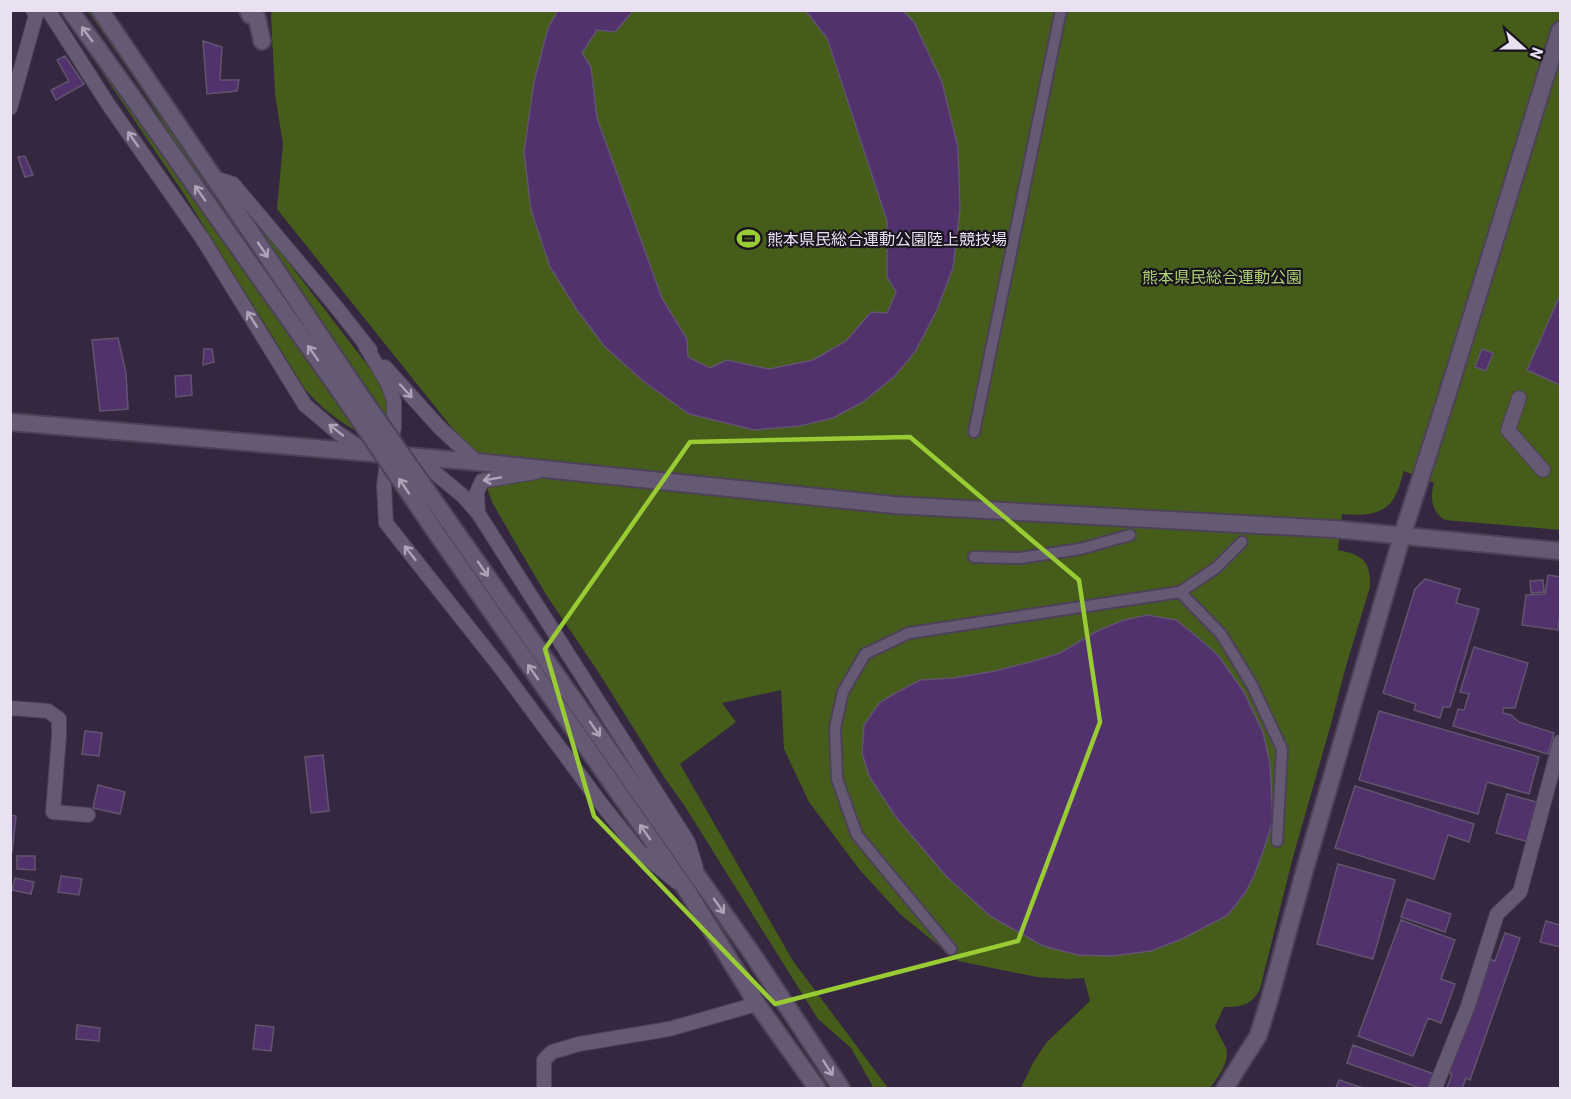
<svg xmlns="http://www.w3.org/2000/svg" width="1571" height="1099" viewBox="0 0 1571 1099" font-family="Barlow,'Noto Sans JP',sans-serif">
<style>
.green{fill:#455c1b;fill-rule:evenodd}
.building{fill:#52326c;stroke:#61546e;stroke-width:1.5}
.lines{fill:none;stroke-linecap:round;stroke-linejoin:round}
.pedestrian-casing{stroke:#4c4256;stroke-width:14}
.minor-casing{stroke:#4c4256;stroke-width:16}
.tertiary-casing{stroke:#4c4256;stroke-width:20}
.pedestrian{stroke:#665973;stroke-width:10}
.minor{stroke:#665973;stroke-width:14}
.tertiary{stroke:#665973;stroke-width:16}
.tertiary-bridge-casing{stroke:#4c4256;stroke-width:20;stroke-linecap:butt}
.tertiary-bridge{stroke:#665973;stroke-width:16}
.oneway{stroke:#aea4b8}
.marked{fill:none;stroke:#99cb35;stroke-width:4.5;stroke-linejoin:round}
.labels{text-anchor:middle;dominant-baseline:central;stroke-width:4.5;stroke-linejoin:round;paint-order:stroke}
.poi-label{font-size:16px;fill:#e9e1f1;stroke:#19131e;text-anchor:start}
.park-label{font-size:16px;fill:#add272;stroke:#19131e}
</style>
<rect width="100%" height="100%" fill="#34273f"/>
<path class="green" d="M272,10L1560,11V530L1445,520C1431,512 1430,497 1434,483L1404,471C1401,479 1400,487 1396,494C1387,516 1362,516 1342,514L1338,550C1362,555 1371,560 1370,587L1346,666L1331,724L1293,857L1260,989C1252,1005 1242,1007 1224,1007L1215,1026C1218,1034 1223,1041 1226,1048C1230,1063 1218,1077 1210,1088H1021L1034,1061L1046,1043L1090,1001L1084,978L1068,979L1037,977L958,961L901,915L859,869L809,802L784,749L781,690L722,703L736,722L680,764L793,961L888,1088H873L871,1083L851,1048L818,1019L684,805L664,777L597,670L547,596L515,542L492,502L477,459L277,209L283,144L275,94L271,15ZM1147,615L1177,620L1195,635L1218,655L1244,692L1263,732L1270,763L1273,820L1264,849L1254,876L1228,915L1182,939L1151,951L1112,956L1078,955L1043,946L990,916L946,876L895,816L869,776L862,753L864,725L879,703L892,695L920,680L953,678L995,671L1030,662L1060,653L1097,631L1124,620Z
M61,11H64L356,431C335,418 321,408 305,389L184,194Z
M88,11H90L130,67L170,130L380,432L187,160L141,88Z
M237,198H239L382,384L388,397L390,421Z"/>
<path class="building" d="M558,10H634L615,32L597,30L582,53L591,67L597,118L662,298L687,339L688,357L710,368L727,360L769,369L813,360L846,341L871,312L887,313L896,292L887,277V221L827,38L805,10H902L914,22L942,82L958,147L960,209L953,268L937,310L915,352L895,376L863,402L833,418L800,426L754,430L689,414L643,381L605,347L577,310L550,267L531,210L524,152L534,82L548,28Z
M203,41L222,47L220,80H239L237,91L207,94Z
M65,56L84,84L56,100L51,90L69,81L57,60Z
M25,156L33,175L25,177L18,157Z
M1560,295V385L1527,370Z
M118,338L126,373L128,409L100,411L92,340Z
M204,349H212L214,362L203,365Z
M1482,349L1493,353L1486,371L1475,367Z
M191,375L192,395L176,397L175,376Z
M1548,575L1560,577V612L1558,630L1522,625L1526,595L1545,594Z
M1425,579L1460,589L1456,603L1479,609L1450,707H1443L1440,718L1414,710L1416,704L1383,693L1415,589Z
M1543,580L1544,592L1531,593L1530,581Z
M1147,615L1176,620L1195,635L1218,655L1244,692L1263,732L1270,763L1273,820L1264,849L1254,876L1245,893L1228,915L1182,939L1151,951L1112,956L1078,955L1043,946L990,916L946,876L895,816L869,776L862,753L864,725L879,703L892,695L920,680L953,678L995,671L1030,662L1060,653L1097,631L1124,620Z
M1474,647L1528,663L1515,708H1503V713L1511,715L1519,722L1554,733L1548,754L1453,726L1458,709L1464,710L1469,694L1460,692Z
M1379,711L1539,757L1529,794L1487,782L1478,814L1359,780Z
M85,731L102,733L99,756L82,754Z
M323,755L329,811L311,813L305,757Z
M98,785L125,792L120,814L93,808Z
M1355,786L1474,824L1469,842L1448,835L1434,879L1335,848Z
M1507,794L1540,803L1529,842L1496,833Z
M10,815L16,816L12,852H10Z
M17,856H35V870L17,869Z
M1338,864L1395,880L1373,959L1317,944Z
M61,876L82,879L79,895L58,892Z
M15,878L34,882L31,894L12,890Z
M1407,899L1451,914L1445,932L1401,917Z
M1401,920L1455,940L1441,979L1455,984L1441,1023L1428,1018L1413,1056L1358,1036Z
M1546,921L1560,925V947L1540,942Z
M1505,933L1520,938L1470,1080L1466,1078L1462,1088H1447L1452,1074L1449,1073L1489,959L1495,961Z
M77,1025L100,1028L99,1041L76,1039Z
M256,1025L274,1027L271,1051L253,1049Z
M1353,1045L1434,1074L1429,1088H1420L1347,1063Z
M1339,1080L1363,1088H1336Z"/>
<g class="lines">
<defs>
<path id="pedestrian" d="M974,432L1061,10
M974,557L1020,558L1080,549L1130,535
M1180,592L1221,634L1252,685L1282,749L1277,841
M951,949L857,835L837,779L835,728L843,692L865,654L909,633L1180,592L1216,568L1242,542"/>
<path id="minor" d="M48,10L108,104L202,238L305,405L338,433L368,453
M10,108L36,15L33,10
M214,178L233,184L333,303L370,350
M365,345L388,384L394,401V428L388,454L384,486L386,523L500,667L599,801L639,851L677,882
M385,367L439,427L477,462
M1519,398L1508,430L1543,470
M415,456L463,496L478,513
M536,472L482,481L477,492L478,513L688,842L696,868
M10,708L48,711L59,719V736L53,812L88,815
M544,1088V1060L552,1052L579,1044L669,1029L757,1004
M1435,1088L1468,1006L1497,914L1520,892L1560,742"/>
<path id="tertiary" d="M70,10L131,95L346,400
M100,10L267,256L358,392
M248,10L250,15L257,18L262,41
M10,422L477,462L894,505L1334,529L1560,551
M449,522L753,955L841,1088
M437,534L686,889L757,1004L817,1088
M1225,1088L1258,1036L1269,1001L1305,869L1402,536L1446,399L1560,30"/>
</defs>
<use href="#pedestrian" class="pedestrian-casing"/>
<use href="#minor" class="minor-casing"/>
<use href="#tertiary" class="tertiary-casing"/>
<use href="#pedestrian" class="pedestrian"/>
<use href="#minor" class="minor"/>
<use href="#tertiary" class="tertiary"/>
<defs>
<path id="tertiary-bridge" d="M358,392L449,522
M346,400L437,534"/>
</defs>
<use href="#tertiary-bridge" class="tertiary-bridge-casing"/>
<use href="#tertiary-bridge" class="tertiary-bridge"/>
</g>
<defs><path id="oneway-shaft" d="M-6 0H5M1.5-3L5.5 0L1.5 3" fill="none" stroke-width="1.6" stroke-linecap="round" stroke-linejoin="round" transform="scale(1.5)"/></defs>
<g class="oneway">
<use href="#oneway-shaft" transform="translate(87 34) rotate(-126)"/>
<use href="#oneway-shaft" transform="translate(133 139) rotate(-125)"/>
<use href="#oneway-shaft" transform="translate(200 193) rotate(-125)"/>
<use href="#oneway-shaft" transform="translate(263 250) rotate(56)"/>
<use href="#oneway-shaft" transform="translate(252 319) rotate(-122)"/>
<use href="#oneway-shaft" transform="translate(313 353) rotate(-125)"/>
<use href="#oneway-shaft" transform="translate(406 391) rotate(48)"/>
<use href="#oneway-shaft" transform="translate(336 430) rotate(-142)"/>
<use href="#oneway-shaft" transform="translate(492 479) rotate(170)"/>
<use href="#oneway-shaft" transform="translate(404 486) rotate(-124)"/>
<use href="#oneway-shaft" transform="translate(410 553) rotate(-128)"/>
<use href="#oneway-shaft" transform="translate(483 569) rotate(55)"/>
<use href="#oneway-shaft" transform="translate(533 672) rotate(-125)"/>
<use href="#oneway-shaft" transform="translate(595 729) rotate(55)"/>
<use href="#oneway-shaft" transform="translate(645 832) rotate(-125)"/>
<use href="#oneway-shaft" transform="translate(719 906) rotate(55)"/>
<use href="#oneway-shaft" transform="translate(828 1068) rotate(57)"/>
</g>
<path class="marked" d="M910,437L1079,580L1100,722L1018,941L775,1004L594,816L545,649L690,442Z"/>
<defs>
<symbol id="stadium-bare" viewBox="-9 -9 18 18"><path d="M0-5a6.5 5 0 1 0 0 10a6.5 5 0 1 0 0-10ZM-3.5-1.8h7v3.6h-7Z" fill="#99cb35" stroke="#19131e" stroke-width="2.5" paint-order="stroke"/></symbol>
</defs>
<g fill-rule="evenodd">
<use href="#stadium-bare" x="732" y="222" width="33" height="33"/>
</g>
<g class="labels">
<g class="poi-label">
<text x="767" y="238">熊本県民総合運動公園陸上競技場</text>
</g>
<g class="park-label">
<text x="1222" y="276">熊本県民総合運動公園</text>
</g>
</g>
<rect width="1571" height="1099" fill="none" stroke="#e9e1f1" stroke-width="24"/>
<g transform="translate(1523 48) rotate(111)" stroke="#19131e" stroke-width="4.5" paint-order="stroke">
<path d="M0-4.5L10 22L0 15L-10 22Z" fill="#e9e1f1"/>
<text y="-9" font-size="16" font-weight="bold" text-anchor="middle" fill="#e9e1f1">N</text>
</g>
</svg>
